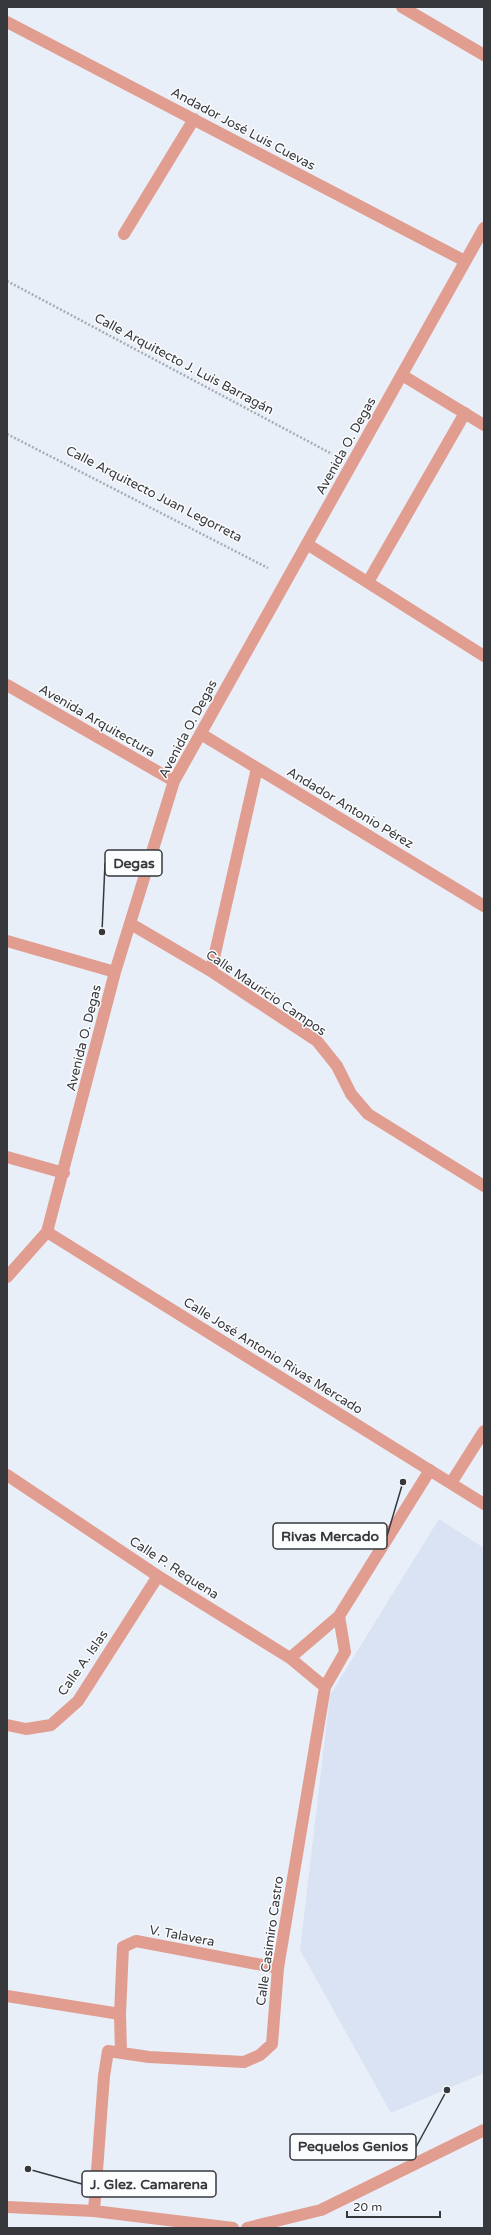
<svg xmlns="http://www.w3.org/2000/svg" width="491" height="2235" viewBox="0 0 491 2235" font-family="'Varela Round',sans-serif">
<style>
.built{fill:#dae3f3}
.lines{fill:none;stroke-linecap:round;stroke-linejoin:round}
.path{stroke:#a7acb3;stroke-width:2.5;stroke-dasharray:2 2;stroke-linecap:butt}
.minor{stroke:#e09d90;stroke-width:12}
.labels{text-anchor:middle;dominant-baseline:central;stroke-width:3;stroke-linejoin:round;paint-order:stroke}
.street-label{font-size:13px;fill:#36383c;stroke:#fbfcfe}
.leader{fill:none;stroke:#36383c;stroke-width:1.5}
.callout-dot{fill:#36383c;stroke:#fbfcfe;stroke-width:1.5}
.callout{fill:#fbfcfe;stroke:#36383c;stroke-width:1.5}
.callout-label{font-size:14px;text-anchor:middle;font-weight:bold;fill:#36383c}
</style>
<rect width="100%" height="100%" fill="#e9eff8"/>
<path class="built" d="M439,1519L484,1548V2073L391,2113L300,1950L330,1695Z"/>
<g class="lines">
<path class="path" d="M7,281L332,454
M7,434L268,568"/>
<path class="minor" d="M402,7L484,55
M7,22L465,261
M124,234L194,119
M402,375L484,425
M307,544L484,656
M368,582L465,413
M7,685L174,781
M201,734L484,906
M131,924L211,971L317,1041L337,1066L351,1094L368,1114L484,1186
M7,941L115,972
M211,971L257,768
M7,1157L64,1173
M47,1232L484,1504
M7,1277L47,1232L115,972L174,781L484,228
M7,1475L158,1576L290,1658L325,1687
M451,1483L484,1431
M290,1658L339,1616L430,1470
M7,1725L26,1729L51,1725L78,1701L158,1576
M7,1996L120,2014
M121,2053L120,2014L123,1947L136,1941L278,1968
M7,2207L94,2211L233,2228
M94,2211L104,2076L108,2051L149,2057L244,2062L260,2055L272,2044L278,1968L325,1687L345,1652L339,1616
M247,2228L321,2210L484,2130"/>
</g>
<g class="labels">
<g class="street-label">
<text transform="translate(243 129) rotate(28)">Andador José Luis Cuevas</text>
<text transform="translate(184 364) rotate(28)">Calle Arquitecto J. Luis Barragán</text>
<text transform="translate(346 446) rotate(-61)">Avenida O. Degas</text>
<text transform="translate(154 494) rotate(27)">Calle Arquitecto Juan Legorreta</text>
<text transform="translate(97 721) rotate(30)">Avenida Arquitectura</text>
<text transform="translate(188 729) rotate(-62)">Avenida O. Degas</text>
<text transform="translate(350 808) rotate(31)">Andador Antonio Pérez</text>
<text transform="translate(266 993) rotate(34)">Calle Mauricio Campos</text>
<text transform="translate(84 1038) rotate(-76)">Avenida O. Degas</text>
<text transform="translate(273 1356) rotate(32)">Calle José Antonio Rivas Mercado</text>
<text transform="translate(174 1568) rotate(33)">Calle P. Requena</text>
<text transform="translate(83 1663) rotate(-55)">Calle A. Islas</text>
<text transform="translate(182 1936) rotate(11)">V. Talavera</text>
<text transform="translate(270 1941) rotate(-82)">Calle Casimiro Castro</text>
</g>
</g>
<path class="leader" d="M102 932L105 863M403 1482L387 1536M447 2090L416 2147M28 2169L82 2184"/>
<g class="callout-dot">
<circle cx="102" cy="932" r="4"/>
<circle cx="403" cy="1482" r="4"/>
<circle cx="447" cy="2090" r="4"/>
<circle cx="28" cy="2169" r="4"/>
</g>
<g class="callout">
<rect x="105" y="850" width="57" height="26" rx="4"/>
<rect x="273" y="1523" width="114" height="26" rx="4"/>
<rect x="290" y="2134" width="126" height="26" rx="4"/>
<rect x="82" y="2171" width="134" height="26" rx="4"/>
</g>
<g class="callout-label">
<text x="134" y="868">Degas</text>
<text x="330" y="1541">Rivas Mercado</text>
<text x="353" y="2151">Pequelos Genios</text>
<text x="149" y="2189">J. Glez. Camarena</text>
</g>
<rect width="491" height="2235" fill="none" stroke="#36383c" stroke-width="16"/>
<path d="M347 2211v6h93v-6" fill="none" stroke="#36383c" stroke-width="2"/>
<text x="353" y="2211" font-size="12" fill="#36383c" stroke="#fbfcfe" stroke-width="3" paint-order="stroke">20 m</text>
</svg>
